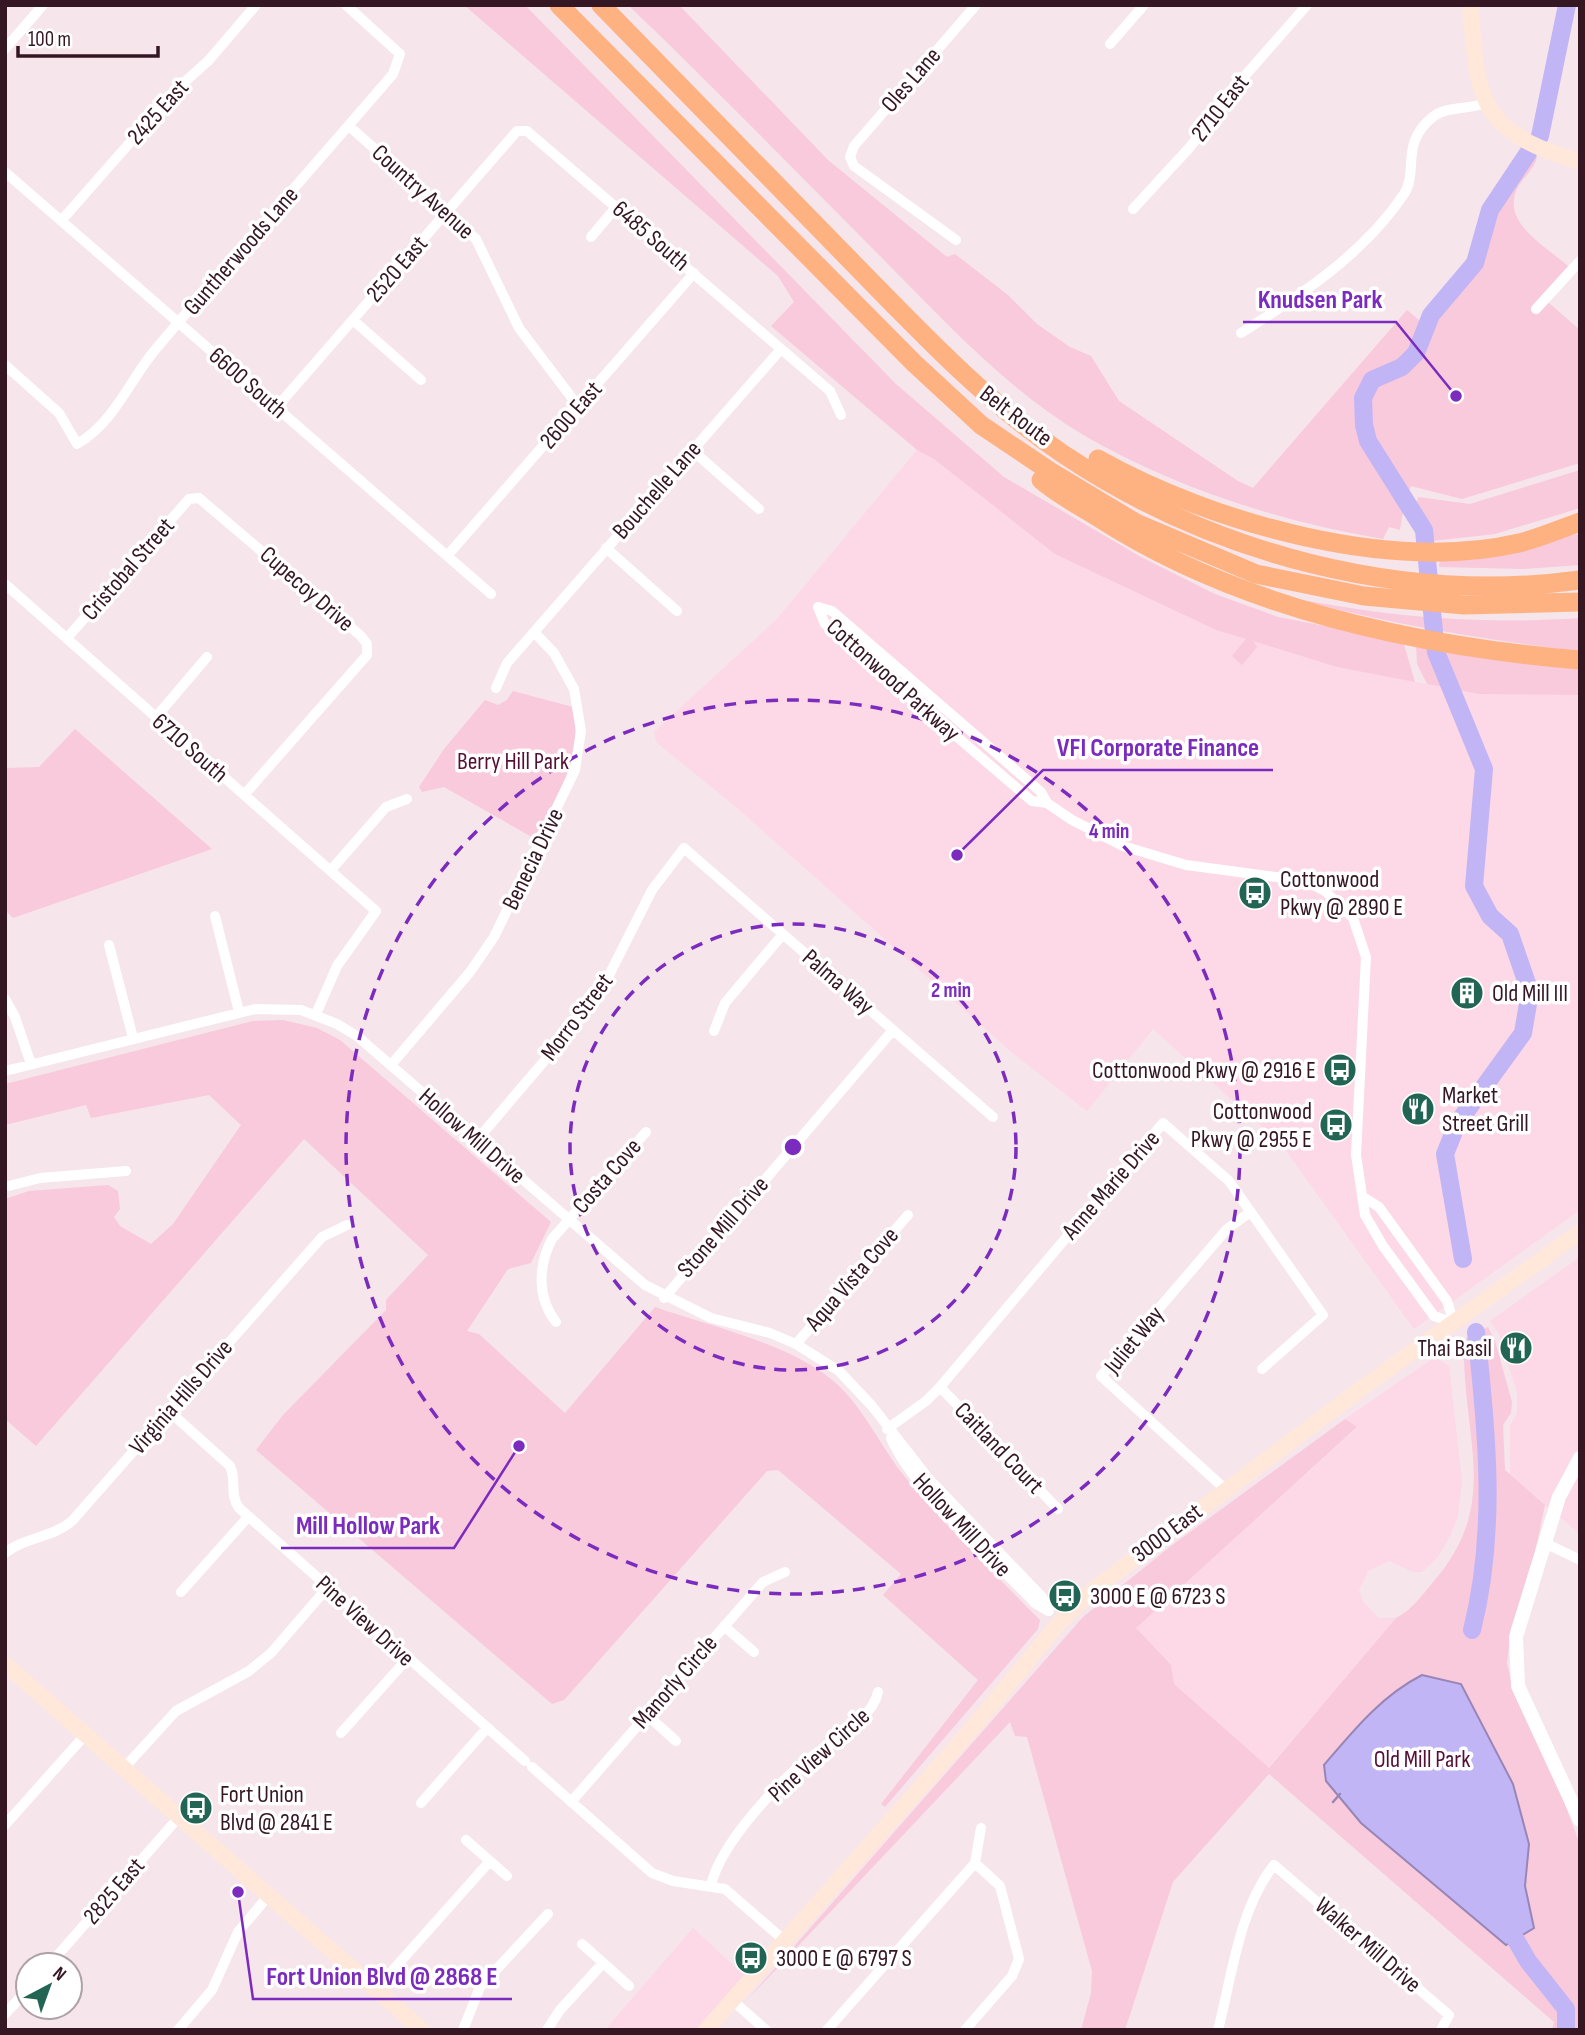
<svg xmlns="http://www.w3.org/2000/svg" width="1585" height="2035" viewBox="0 0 1585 2035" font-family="'Sofia Sans Condensed',sans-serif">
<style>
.built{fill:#fdd8e6}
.green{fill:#f9c9dc}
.water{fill:#c1b5f5;stroke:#9786b6;stroke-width:2}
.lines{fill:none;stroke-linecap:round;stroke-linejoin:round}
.stream{stroke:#9786b6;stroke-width:2.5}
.river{stroke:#c1b5f5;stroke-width:18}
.minor{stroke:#fff;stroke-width:10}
.tertiary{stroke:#fff;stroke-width:14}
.secondary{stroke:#ffe8d9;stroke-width:16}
.motorway{stroke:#ffb281;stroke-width:19}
.ring{fill:none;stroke:#7b2cbf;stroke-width:3.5;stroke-dasharray:12 9}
.labels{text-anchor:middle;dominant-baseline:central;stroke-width:7;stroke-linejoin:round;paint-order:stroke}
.street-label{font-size:24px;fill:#351724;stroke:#fff}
.park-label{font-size:24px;fill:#550f34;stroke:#fff}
.poi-label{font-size:24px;fill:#351724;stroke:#fff;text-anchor:start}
.centre{fill:#7b2cbf;stroke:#fff;stroke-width:3.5}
.ring-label{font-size:21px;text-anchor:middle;font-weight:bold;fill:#7b2cbf;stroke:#fff;stroke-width:7;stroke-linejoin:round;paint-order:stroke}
.leader{fill:none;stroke:#7b2cbf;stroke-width:2.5}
.callout-dot{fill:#7b2cbf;stroke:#fff;stroke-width:2.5}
.callout-label{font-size:26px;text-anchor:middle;font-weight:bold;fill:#7b2cbf;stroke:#fff;stroke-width:7;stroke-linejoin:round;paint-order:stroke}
</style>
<rect width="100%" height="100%" fill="#f6e5eb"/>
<path class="built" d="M917,450L934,459L1055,554L1216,630L1337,667L1479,694L1580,695V1210L1414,1329L1282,1145L1153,1029L1087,1111L1015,1055L735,806L656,742L654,732L777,619Z
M1580,1257V1534L1510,1475V1425L1517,1413V1393L1499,1334L1490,1321Z
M1435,1357L1449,1366L1462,1481L1458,1516L1450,1536L1438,1557L1422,1572H1413L1389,1561L1368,1571L1359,1590L1363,1602L1379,1618H1396L1268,1768L1174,1684L1171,1665L1135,1628L1357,1428L1345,1419Z
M693,1928L744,1975L696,2030H605Z"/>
<path class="green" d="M464,5H525L896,384L1004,477L1141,557L1215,594L1278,617L1403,641L1415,682L1337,667L1253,641L1257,647L1242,665L1232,656L1246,639L1216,630L1055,554L934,459L917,450L771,326L794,302L778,276Z
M628,5H679L828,160L947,257L955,254L1008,295L1037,324L1070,347L1091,356L1119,401L1238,481L1253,488L1407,310L1426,326L1431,315L1475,263L1490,210L1528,153L1537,157C1535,168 1525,176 1519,185C1498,221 1544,245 1568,266L1541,296L1580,330V463L1462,499L1411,486L1405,499L1400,530L1389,527L1383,539C1280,521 1177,489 1085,436C1004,388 941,317 875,251C793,169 712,85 628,5Z
M1580,470V508L1495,534L1432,541L1429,530L1415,511L1418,497L1470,504Z
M1580,534V565L1524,569L1439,567L1440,558Z
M1292,598C1389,617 1481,625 1580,618V651C1483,640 1386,623 1292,598Z
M1416,644L1580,668V695L1479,694L1427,684L1417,664Z
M513,691L573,707C583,756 557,797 537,840L444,787L422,792L419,787L444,749L485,700L498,705L507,700Z
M75,729L212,849L13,918L5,910V768L39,767Z
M283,1020L317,1028L340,1040L551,1222L531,1263L508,1269L467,1331L479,1334L565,1413L655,1307C709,1326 787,1343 831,1379C863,1405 879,1445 905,1477C946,1527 994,1573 1040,1620L1038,1629L885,1807L881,1804L978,1680L883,1595L901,1574L778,1470L767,1471L564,1700L552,1704L256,1450L283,1415L386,1310V1300L428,1255L304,1139L36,1446L5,1419V1199L29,1191L108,1185L118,1191L120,1209L114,1217L120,1226L151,1244L173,1224L241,1125L209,1095L91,1118L86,1105L5,1125V1084L253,1021Z
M1488,1327L1495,1341L1512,1402L1511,1413L1503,1425L1505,1470L1545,1505L1535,1552L1511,1628L1507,1663L1514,1693L1555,1777L1580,1845V2030H1552L1554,2022L1269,1774L1173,1882L1125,2030H1081L1091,1993L1092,1971L1027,1737L1015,1736L1010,1722L747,2000L1083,1617L1171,1546L1345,1419L1357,1427L1136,1628L1171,1665L1174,1684L1269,1768L1396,1618C1412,1610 1423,1594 1434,1581C1497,1508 1467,1447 1464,1361L1460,1350L1465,1339Z"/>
<path class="water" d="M1422,1675L1461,1684L1513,1784L1529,1844L1525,1886L1534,1928L1506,1945L1361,1823L1326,1781L1324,1765C1353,1731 1381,1696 1422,1675Z"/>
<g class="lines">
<path class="stream" d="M1333,1802L1340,1794"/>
<path class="river" d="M1540,136L1567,5
M1463,1259L1445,1154L1457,1124L1523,1033L1530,992L1510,934L1490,916L1474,886L1484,769L1436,652L1424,530L1368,441L1364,425L1363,398L1372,380L1402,367L1416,353L1431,315L1475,263L1490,210L1528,153
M1472,1630C1497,1532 1487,1430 1476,1332
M1505,1921L1528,1961L1566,2009V2030"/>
<path class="minor" d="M1110,44L1144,5
M5,49L43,5
M349,126L476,239L519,328L578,406
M5,172L491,594
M1133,209L1190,147L1236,86L1307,5
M61,221L177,89L209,60L256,5
M591,237L617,206
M956,240L854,166L850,157L854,146L976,5
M1536,309L1580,261
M353,320L421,380
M1241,333C1301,295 1364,254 1404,194C1419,171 1399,143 1434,116C1447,106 1469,110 1485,103
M5,365L59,413L77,444C114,423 129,381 155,350C233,257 314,166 393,74L400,54L346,5
M276,408L517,131H527L830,391L841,415
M692,450L759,509
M606,548L677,611
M447,556L694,273
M5,584L376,911L337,966L316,1014
M818,607L832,611L1041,792L1047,803L1072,820L1123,846L1186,865L1306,881L1325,891L1353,918L1366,957L1356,1155L1365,1215L1383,1246L1434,1316L1454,1323
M818,607L825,624L1032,801L1047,803
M67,638L189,499L199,498L361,636L367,644V655L244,795
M496,688L507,663L781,349
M156,717L207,657
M331,870L386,807L407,799
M215,916L239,1012
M109,945L133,1038
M5,999L15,1017L31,1064
M714,1031L725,1003L783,934
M391,1065L470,972L494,937L575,770L581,731L574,689L554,653L534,632
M5,1071L255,1009L301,1010L337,1024L357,1036L645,1285L711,1318L770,1333L796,1344L839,1371L872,1406L929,1479L1042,1597L1049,1611
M477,1140L597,999L652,890L684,848L993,1117
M5,1187L40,1178L126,1171
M1363,1197L1379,1207L1447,1301L1454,1323
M664,1298L893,1030
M556,1322C537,1298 538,1266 552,1239L646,1132
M796,1344L908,1215
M940,1387L1058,1509
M169,1411L230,1466C237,1480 229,1494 239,1508L525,1761
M887,1429L926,1401L940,1387L1163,1123L1229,1181L1323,1315L1262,1369
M891,1438C911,1488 995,1561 1035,1603L1048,1611
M1225,1489L1101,1376L1227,1229L1249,1213
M1545,1543L1580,1560
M5,1553C25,1537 52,1538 72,1521L322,1237L347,1225
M181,1592L248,1517
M724,1626L754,1652
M647,1715L676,1741
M341,1733L408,1658
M532,1767L652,1873L673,1881L725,1889L785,1941
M124,1768L176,1711L249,1671L271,1653L328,1587
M571,1802L763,1582L785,1572
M421,1803L487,1728
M5,1825L86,1734
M466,1840L507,1876
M711,1885C720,1847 767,1795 797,1768C820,1747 872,1723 878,1692
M582,1944L629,1986
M49,1965L179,1817
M376,1989L490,1861
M732,2000L766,2030
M5,2014L28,1989
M178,2030L212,1990L238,1932L269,1895
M463,2030L480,1987L548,1914
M547,2030L560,2010L603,1963
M827,2030L975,1863L981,1828
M965,2030L1012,1976L1019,1959L1000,1886L975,1863
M1218,2030C1232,1976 1239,1909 1274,1865L1449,2015L1441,2030"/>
<path class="tertiary" d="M1580,1458L1559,1497L1516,1637L1518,1686L1580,1820"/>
<path class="secondary" d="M1470,5C1478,102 1478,131 1580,162
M5,1664L422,2030
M706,2030L969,1732L1060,1622L1093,1590L1369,1383L1580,1232"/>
<path class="motorway" d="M559,5L914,363L981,425L1051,472L1136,523L1256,574L1364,596L1464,605L1580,602
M601,5C683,89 765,173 847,257C915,326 982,399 1063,454C1212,554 1402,604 1580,580
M1098,459C1212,523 1389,573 1519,543C1540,538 1560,529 1580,522
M1041,480C1058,495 1080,506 1099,518C1240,609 1415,646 1580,660"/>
</g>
<g class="ring">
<circle cx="793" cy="1147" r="223"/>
<circle cx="793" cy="1147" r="447"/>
</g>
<defs>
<symbol id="bus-disc" viewBox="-11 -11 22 22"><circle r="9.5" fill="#236554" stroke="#fff"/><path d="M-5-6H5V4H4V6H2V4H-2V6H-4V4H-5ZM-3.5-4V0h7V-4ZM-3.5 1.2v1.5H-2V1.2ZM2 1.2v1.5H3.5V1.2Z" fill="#fff"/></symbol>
<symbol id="building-disc" viewBox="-11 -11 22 22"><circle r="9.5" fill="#236554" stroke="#fff"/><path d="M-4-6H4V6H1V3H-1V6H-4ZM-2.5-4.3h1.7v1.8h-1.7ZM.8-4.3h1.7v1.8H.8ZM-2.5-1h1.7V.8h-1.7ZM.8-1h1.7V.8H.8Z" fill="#fff"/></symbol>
<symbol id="restaurant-disc" viewBox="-11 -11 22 22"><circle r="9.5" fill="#236554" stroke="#fff"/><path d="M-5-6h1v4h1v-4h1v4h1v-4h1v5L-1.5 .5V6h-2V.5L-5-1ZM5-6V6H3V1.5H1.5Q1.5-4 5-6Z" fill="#fff"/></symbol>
</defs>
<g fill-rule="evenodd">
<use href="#bus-disc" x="1236" y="874" width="38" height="38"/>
<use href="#building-disc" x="1448" y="974" width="38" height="38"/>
<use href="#bus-disc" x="1321" y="1051" width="38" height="38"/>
<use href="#restaurant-disc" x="1399" y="1090" width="38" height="38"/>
<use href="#bus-disc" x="1317" y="1106" width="38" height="38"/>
<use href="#restaurant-disc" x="1497" y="1329" width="38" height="38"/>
<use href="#bus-disc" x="1046" y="1577" width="38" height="38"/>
<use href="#bus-disc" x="177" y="1789" width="38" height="38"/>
<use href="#bus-disc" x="732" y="1939" width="38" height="38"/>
</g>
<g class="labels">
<g class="street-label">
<text transform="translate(911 80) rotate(-49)">Oles Lane</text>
<text transform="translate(1220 108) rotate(-52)">2710 East</text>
<text transform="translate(158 112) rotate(-48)">2425 East</text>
<text transform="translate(423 192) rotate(42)">Country Avenue</text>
<text transform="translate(651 236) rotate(41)">6485 South</text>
<text transform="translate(241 251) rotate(-49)">Guntherwoods Lane</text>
<text transform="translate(397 269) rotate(-49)">2520 East</text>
<text transform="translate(248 383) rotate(41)">6600 South</text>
<text transform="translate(571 415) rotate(-49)">2600 East</text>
<text transform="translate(1016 416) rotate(37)">Belt Route</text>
<text transform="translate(657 490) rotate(-49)">Bouchelle Lane</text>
<text transform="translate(128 569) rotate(-49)">Cristobal Street</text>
<text transform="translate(307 589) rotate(41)">Cupecoy Drive</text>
<text transform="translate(893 680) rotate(42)">Cottonwood Parkway</text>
<text transform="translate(190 748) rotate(41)">6710 South</text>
<text transform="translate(533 859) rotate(-64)">Benecia Drive</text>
<text transform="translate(838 982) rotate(41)">Palma Way</text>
<text transform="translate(577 1017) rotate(-53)">Morro Street</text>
<text transform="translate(472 1136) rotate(41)">Hollow Mill Drive</text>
<text transform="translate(607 1176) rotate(-49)">Costa Cove</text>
<text transform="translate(1111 1185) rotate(-49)">Anne Marie Drive</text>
<text transform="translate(723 1227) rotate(-49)">Stone Mill Drive</text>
<text transform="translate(852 1279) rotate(-49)">Aqua Vista Cove</text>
<text transform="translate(1134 1340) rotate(-51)">Juliet Way</text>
<text transform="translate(181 1397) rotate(-49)">Virginia Hills Drive</text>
<text transform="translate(999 1448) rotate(46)">Caitland Court</text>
<text transform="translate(962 1525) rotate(47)">Hollow Mill Drive</text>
<text transform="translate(1167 1533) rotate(-37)">3000 East</text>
<text transform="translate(365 1621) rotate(42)">Pine View Drive</text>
<text transform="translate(675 1682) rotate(-49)">Manorly Circle</text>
<text transform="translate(819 1755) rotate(-42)">Pine View Circle</text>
<text transform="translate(114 1891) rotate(-49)">2825 East</text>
<text transform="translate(1368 1945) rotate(41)">Walker Mill Drive</text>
</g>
<g class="park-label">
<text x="513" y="761">Berry Hill Park</text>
<text x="1422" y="1759">Old Mill Park</text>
</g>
<g class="poi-label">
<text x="1280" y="879">Cottonwood<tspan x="1280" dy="28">Pkwy @ 2890 E</tspan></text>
<text x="1492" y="993">Old Mill III</text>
<text x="1316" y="1070" text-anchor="end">Cottonwood Pkwy @ 2916 E</text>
<text x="1442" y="1095">Market<tspan x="1442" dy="28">Street Grill</tspan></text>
<text x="1312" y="1111" text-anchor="end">Cottonwood<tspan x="1312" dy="28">Pkwy @ 2955 E</tspan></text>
<text x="1492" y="1348" text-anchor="end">Thai Basil</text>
<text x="1090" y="1596">3000 E @ 6723 S</text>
<text x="220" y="1794">Fort Union<tspan x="220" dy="28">Blvd @ 2841 E</tspan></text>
<text x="776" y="1958">3000 E @ 6797 S</text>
</g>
</g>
<circle cx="793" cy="1147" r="10" class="centre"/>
<g class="ring-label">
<text x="1109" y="838">4 min</text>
<text x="951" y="997">2 min</text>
</g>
<path class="leader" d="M1456 396L1396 322H1243M957 855L1043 770H1273M519 1446L454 1548H281M238 1892L253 1999H512"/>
<g class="callout-dot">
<circle cx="1456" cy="396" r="7"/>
<circle cx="957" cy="855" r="7"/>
<circle cx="519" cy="1446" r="7"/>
<circle cx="238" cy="1892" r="7"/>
</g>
<g class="callout-label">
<text x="1320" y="308">Knudsen Park</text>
<text x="1158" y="756">VFI Corporate Finance</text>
<text x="368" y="1534">Mill Hollow Park</text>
<text x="382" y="1985">Fort Union Blvd @ 2868 E</text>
</g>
<rect width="1585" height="2035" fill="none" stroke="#351724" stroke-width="14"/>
<g transform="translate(49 1986) rotate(41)"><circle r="33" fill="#ffffff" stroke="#aea2a7" stroke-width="2"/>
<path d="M0-5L12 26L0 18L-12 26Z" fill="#236554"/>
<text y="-10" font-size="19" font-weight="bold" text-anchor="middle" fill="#351724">N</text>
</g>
<path d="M18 46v10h140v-10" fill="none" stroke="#351724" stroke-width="3.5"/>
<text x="28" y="46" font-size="21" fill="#351724" stroke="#ffffff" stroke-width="5" paint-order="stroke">100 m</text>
</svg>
